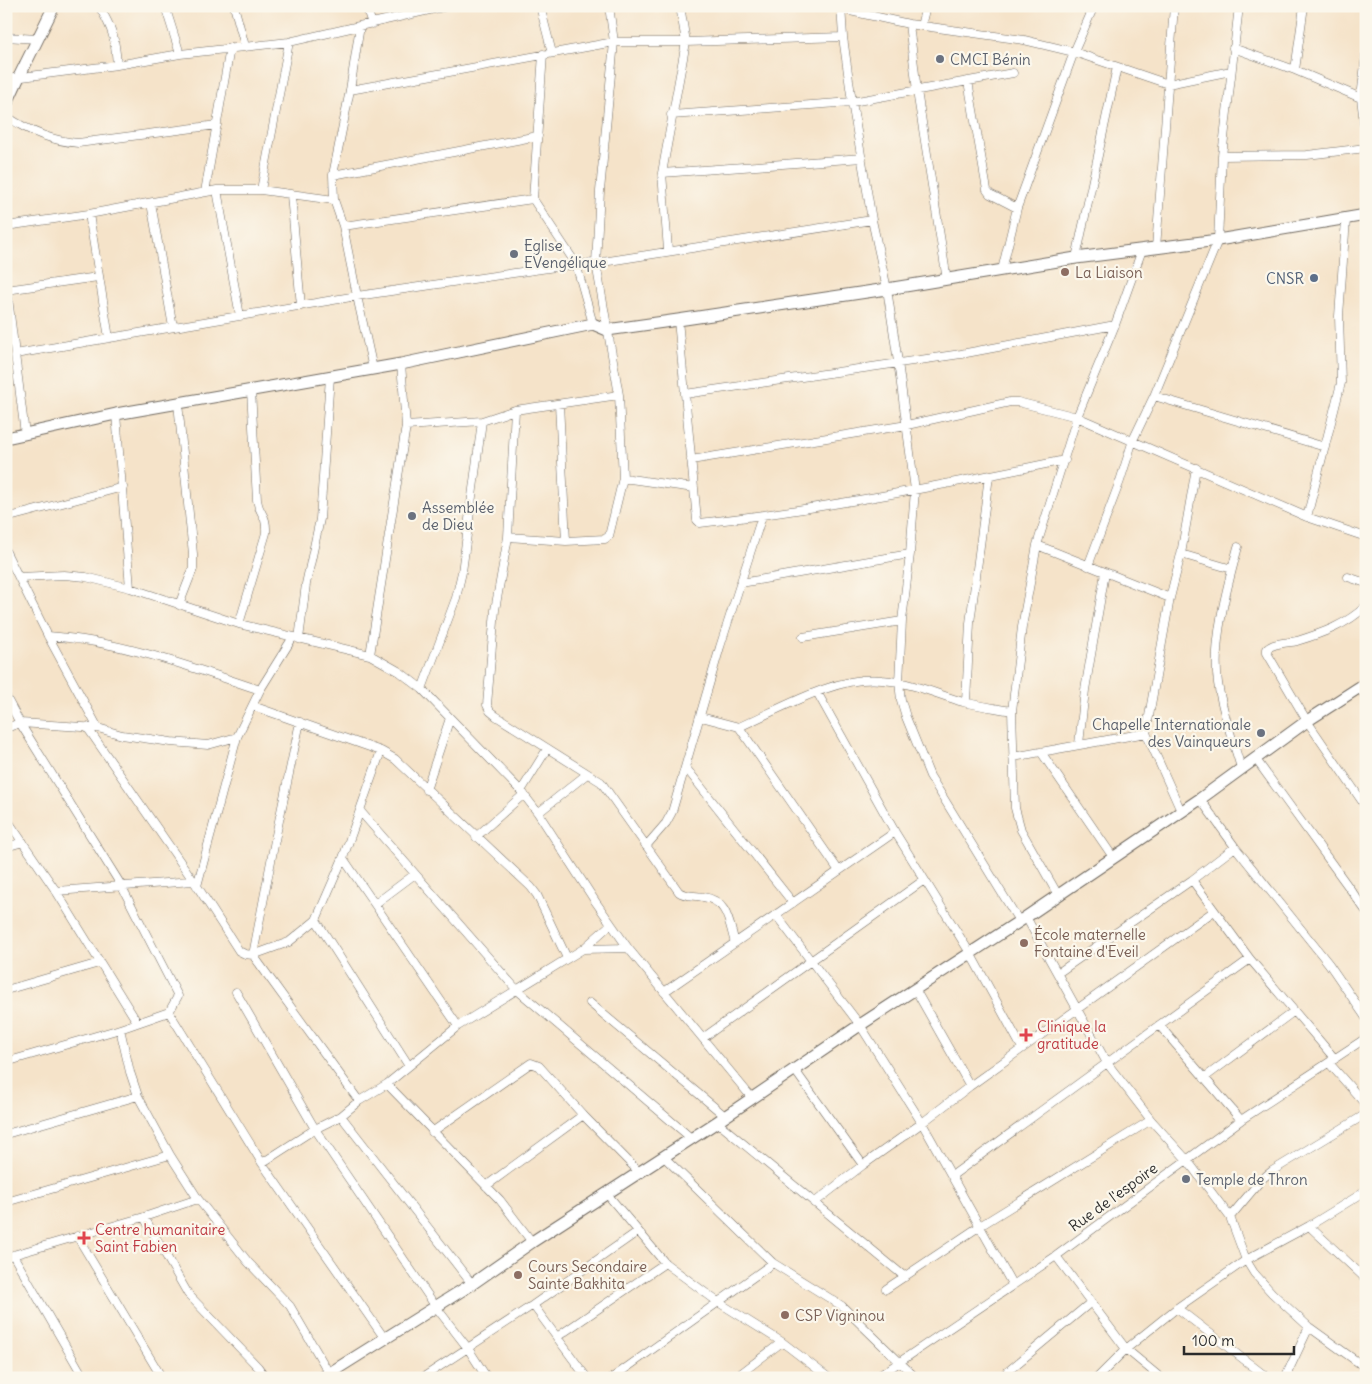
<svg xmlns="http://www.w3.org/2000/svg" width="1372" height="1384" viewBox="0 0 1372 1384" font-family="Delius,sans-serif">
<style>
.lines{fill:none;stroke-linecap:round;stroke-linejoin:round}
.street-casing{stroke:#726b62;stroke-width:9}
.secondary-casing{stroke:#726b62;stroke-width:13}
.street{stroke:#fff;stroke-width:8}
.secondary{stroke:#fff;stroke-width:11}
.worship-dot{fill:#6b7280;stroke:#fbf7ec;stroke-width:2}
.education-dot{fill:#8d6e63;stroke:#fbf7ec;stroke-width:2}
.service-dot{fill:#5c6f8a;stroke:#fbf7ec;stroke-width:2}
.health-dot{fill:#e0444e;stroke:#fbf7ec;stroke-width:2}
.labels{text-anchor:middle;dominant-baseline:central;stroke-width:4.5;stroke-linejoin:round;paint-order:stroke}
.worship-label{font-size:15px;fill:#5b616d;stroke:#fbf7ec;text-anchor:start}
.education-label{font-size:15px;fill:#785e54;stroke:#fbf7ec;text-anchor:start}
.service-label{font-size:15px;fill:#4e5e75;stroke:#fbf7ec;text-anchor:end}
.health-label{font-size:15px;fill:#be3a42;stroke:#fbf7ec;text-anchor:start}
.street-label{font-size:15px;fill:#2b2b2b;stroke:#fbf7ec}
</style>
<rect width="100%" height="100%" fill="#fbf7ec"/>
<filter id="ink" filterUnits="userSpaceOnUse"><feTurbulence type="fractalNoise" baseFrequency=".02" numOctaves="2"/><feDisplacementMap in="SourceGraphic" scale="10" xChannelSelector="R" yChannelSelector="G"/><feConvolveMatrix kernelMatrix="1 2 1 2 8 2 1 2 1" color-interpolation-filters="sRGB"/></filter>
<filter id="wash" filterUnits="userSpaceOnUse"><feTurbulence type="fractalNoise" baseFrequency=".0096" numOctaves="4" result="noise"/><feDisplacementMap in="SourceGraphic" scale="20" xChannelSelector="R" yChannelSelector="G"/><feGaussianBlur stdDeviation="1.12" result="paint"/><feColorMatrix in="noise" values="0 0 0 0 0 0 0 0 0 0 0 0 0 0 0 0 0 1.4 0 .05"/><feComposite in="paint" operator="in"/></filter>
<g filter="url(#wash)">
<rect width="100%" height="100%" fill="#f5e3c9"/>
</g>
<g filter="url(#ink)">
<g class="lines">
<defs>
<path id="street" d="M99,6C113,30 115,37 117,65
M165,6L180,54
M234,6L245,46
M366,6L372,24
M540,6L552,53
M841,6L843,37L852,102L872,220L887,289L898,362L915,490L910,554L902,621L899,682L901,700L906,717L930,776L1019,921
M841,9L909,24L1024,40L1074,52L1168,84L1231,71
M909,24L917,91L947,280
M360,26L350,90L333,175L334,200L343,226L357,296L373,369
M921,26L926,6
M6,37L37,39
M1233,48L1295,70L1361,98
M543,54L533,199L576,264L593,324
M1366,55L1361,98L1366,139
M1295,70L1304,6
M6,79L117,65L180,54L289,42L447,6
M968,81L987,190L990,194L1017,208
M350,90L614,42H686L843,37
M671,115L852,102L1013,73
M6,116C28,131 52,141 78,143L217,125
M1222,156L1307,155L1366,148
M662,173L862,158
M333,175L538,136
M217,190L240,316
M261,190L289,42
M205,192L230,48
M291,195L301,306
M151,203L173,327
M89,214L109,338
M6,226L89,214L217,190H261L334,200
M343,226L533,199
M1156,248L1174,6
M668,250L662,173L686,42L680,6
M1076,258L1117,67
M1002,270L1017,208L1074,52L1094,6
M6,290L98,277
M7,290L25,434
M678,320L697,520L700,523C823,509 944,485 1065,460
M15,354L357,296L576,264L596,263L872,220
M685,394L961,354L1115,325
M1154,396L1325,447
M178,403L193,554V569L179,605
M559,404L566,541
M515,410L508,537L495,610L487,705L490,711L496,716L601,782L679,892C686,897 695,895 703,897C728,900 729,923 735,943
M116,414L130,588
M406,426L482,421L515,410L619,395
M691,460L907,425L1010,402H1018L1077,417L1307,517L1366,537
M623,478L694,488
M1307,517L1341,383L1339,316L1346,219
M6,518L123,487
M508,537L566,541L605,539L609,536L623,478L619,395L596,263L600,191L614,42L609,6
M1037,545L1170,598
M1238,547C1227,587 1212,642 1218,683C1222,712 1233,740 1241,768
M6,552L48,636L98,728
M1181,554L1232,569
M1088,566L1120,481L1133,440L1154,396L1218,240L1222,156L1239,6
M19,577L64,575L86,577L130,588L239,624L370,655L400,672L422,689L521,791L538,813L595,901L628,948L752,1098
M1348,577L1366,583
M741,583L910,554
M1366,606C1346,625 1323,633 1297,641C1288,643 1274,642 1267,649V653L1307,721L1366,807
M239,624L266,533C267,513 259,515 257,500L251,390
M48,636C121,641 191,667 260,690
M803,637L902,621
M299,639L306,584L320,519L330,377
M370,655L406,426L401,364
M1359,687L1366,697
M422,689L456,598L462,572L482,421
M817,692L895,832L970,953L1022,1048
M6,697L20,723L121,885L178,996L169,1012L120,1029L6,1062
M966,702L970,623L989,476
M253,706L381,751L395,759L531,887L537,895L567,958
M701,717L739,727L839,871
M87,727L197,886L239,951L245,954L253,955L359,1101
M739,727C780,709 837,675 882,680C910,682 937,694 963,702C979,706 996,708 1012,711
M6,728L20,723L98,728L122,735L171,742L208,745L237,737
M1079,744L1085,690L1105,573
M1041,752L1113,857
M1013,757L1146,733
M1255,758L1366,911
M686,768L793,903
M426,790L450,718
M521,791L547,749
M1200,799L1235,847L1329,964L1366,1018
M360,811L516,989L691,1138
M1181,811L1146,733L1170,598L1181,554L1196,468
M538,813L587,774
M6,818L56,891L137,1022
M476,837L524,794
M646,846L666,823L672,812L720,647L762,516
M6,847L23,842
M343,858L458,1026
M1192,880L1250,959L1335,1059
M197,886L237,737L260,690L293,637
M56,891L193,881
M1058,895L1021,830L1015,808L1012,711L1022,627L1037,545L1077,417L1115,325L1142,250
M375,904L415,874
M776,915L860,1025L922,1123L1012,1284
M1026,917L1107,1063L1151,1120L1187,1160L1230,1217L1246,1260L1254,1273L1272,1293L1309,1327L1366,1368
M316,920L409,1066
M583,949L628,948
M253,955L289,942L316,920L343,858L381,751
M253,955L276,835L300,722
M1058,973L1192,880L1235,847
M915,989L970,1086
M6,990L99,963
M236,992L315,1129L436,1307L467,1347L487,1378
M664,992L895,832
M590,1003L725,1116
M169,1012L262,1163L385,1339
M1159,1025L1241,1120
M120,1029L130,1072L138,1096L170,1155L198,1199L248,1262L290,1306L329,1373
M703,1038L924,880
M1329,1063L1366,1105
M794,1069L863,1165
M1204,1078L1293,1012
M387,1084L500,1200L532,1242
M341,1116L472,1284
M717,1122L905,1277
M432,1132L531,1063L539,1066L583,1115L639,1172
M6,1134L138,1096
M664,1157L773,1263L842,1306L916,1378
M262,1163L315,1129L341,1116L359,1101L387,1084L458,1026L583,949L611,924
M953,1175L1250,959
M486,1186L583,1115
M607,1194L665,1263L718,1302L782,1342L829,1378
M6,1202L170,1155
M814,1203L863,1165L922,1123L970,1086L1214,911
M144,1217L188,1294L258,1367L266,1378
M1230,1217L1262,1179L1272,1171L1366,1114
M1309,1226L1366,1279
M77,1236L162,1378
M13,1255L84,1378
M1056,1256L1126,1349L1161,1378
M6,1257L144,1217L198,1199
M886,1289L980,1226L1151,1120
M533,1305L587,1378
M1177,1308L1268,1378
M557,1337L665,1263
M422,1378L533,1305L637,1232
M612,1378L773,1263
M735,1378L782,1342
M876,1378L1056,1256L1241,1120L1366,1038
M1000,1378L1090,1303
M1097,1378L1126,1349L1177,1308L1246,1260L1309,1226L1366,1191
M1285,1378L1309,1327"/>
<path id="secondary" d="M6,105L19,77L54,6
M6,438L116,414L401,364L593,324L607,330L678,320L887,289L1076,258L1218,240L1366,215
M322,1378L472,1284L532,1242L717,1122L860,1025L1026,917L1200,799L1307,721L1366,683"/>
</defs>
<use href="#street" class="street-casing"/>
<use href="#secondary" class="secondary-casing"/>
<use href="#street" class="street"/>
<use href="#secondary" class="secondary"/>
</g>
</g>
<g class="worship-dot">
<circle cx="940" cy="59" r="5"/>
<circle cx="514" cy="254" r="5"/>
<circle cx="412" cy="516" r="5"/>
<circle cx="1261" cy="733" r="5"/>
<circle cx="1186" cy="1179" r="5"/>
</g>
<g class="education-dot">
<circle cx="1065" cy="272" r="5"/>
<circle cx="1024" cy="943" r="5"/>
<circle cx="518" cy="1275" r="5"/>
<circle cx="785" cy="1315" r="5"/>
</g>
<circle class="service-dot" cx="1314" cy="278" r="5"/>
<g class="health-dot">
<path d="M1023.5 1027.5h5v5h5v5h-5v5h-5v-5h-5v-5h5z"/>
<path d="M81.5 1230.5h5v5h5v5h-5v5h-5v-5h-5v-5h5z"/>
</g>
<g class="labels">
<g class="worship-label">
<text x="950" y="59">CMCI Bénin</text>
<text x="524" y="245">Eglise<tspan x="524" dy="17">EVengélique</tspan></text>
<text x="422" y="507">Assemblée<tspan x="422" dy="17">de Dieu</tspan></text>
<text x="1251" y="724" text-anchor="end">Chapelle Internationale<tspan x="1251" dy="17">des Vainqueurs</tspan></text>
<text x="1196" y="1179">Temple de Thron</text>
</g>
<g class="education-label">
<text x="1075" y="272">La Liaison</text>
<text x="1034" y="934">École maternelle<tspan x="1034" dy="17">Fontaine d'Eveil</tspan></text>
<text x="528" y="1266">Cours Secondaire<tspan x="528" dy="17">Sainte Bakhita</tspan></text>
<text x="795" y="1315">CSP Vigninou</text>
</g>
<g class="service-label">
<text x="1304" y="278">CNSR</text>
</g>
<g class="health-label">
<text x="1037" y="1026">Clinique la<tspan x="1037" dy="17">gratitude</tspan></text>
<text x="95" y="1229">Centre humanitaire<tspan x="95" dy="17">Saint Fabien</tspan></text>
</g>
<g class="street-label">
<text transform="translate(1113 1197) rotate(-36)">Rue de l'espoire</text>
</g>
</g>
<rect width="1372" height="1384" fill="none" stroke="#fbf7ec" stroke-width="25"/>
<path d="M1184 1346v8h110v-8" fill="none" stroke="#2b2b2b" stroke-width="2.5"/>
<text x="1192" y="1346" font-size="15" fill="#2b2b2b" stroke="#fbf7ec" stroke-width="4" paint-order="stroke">100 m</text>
</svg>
